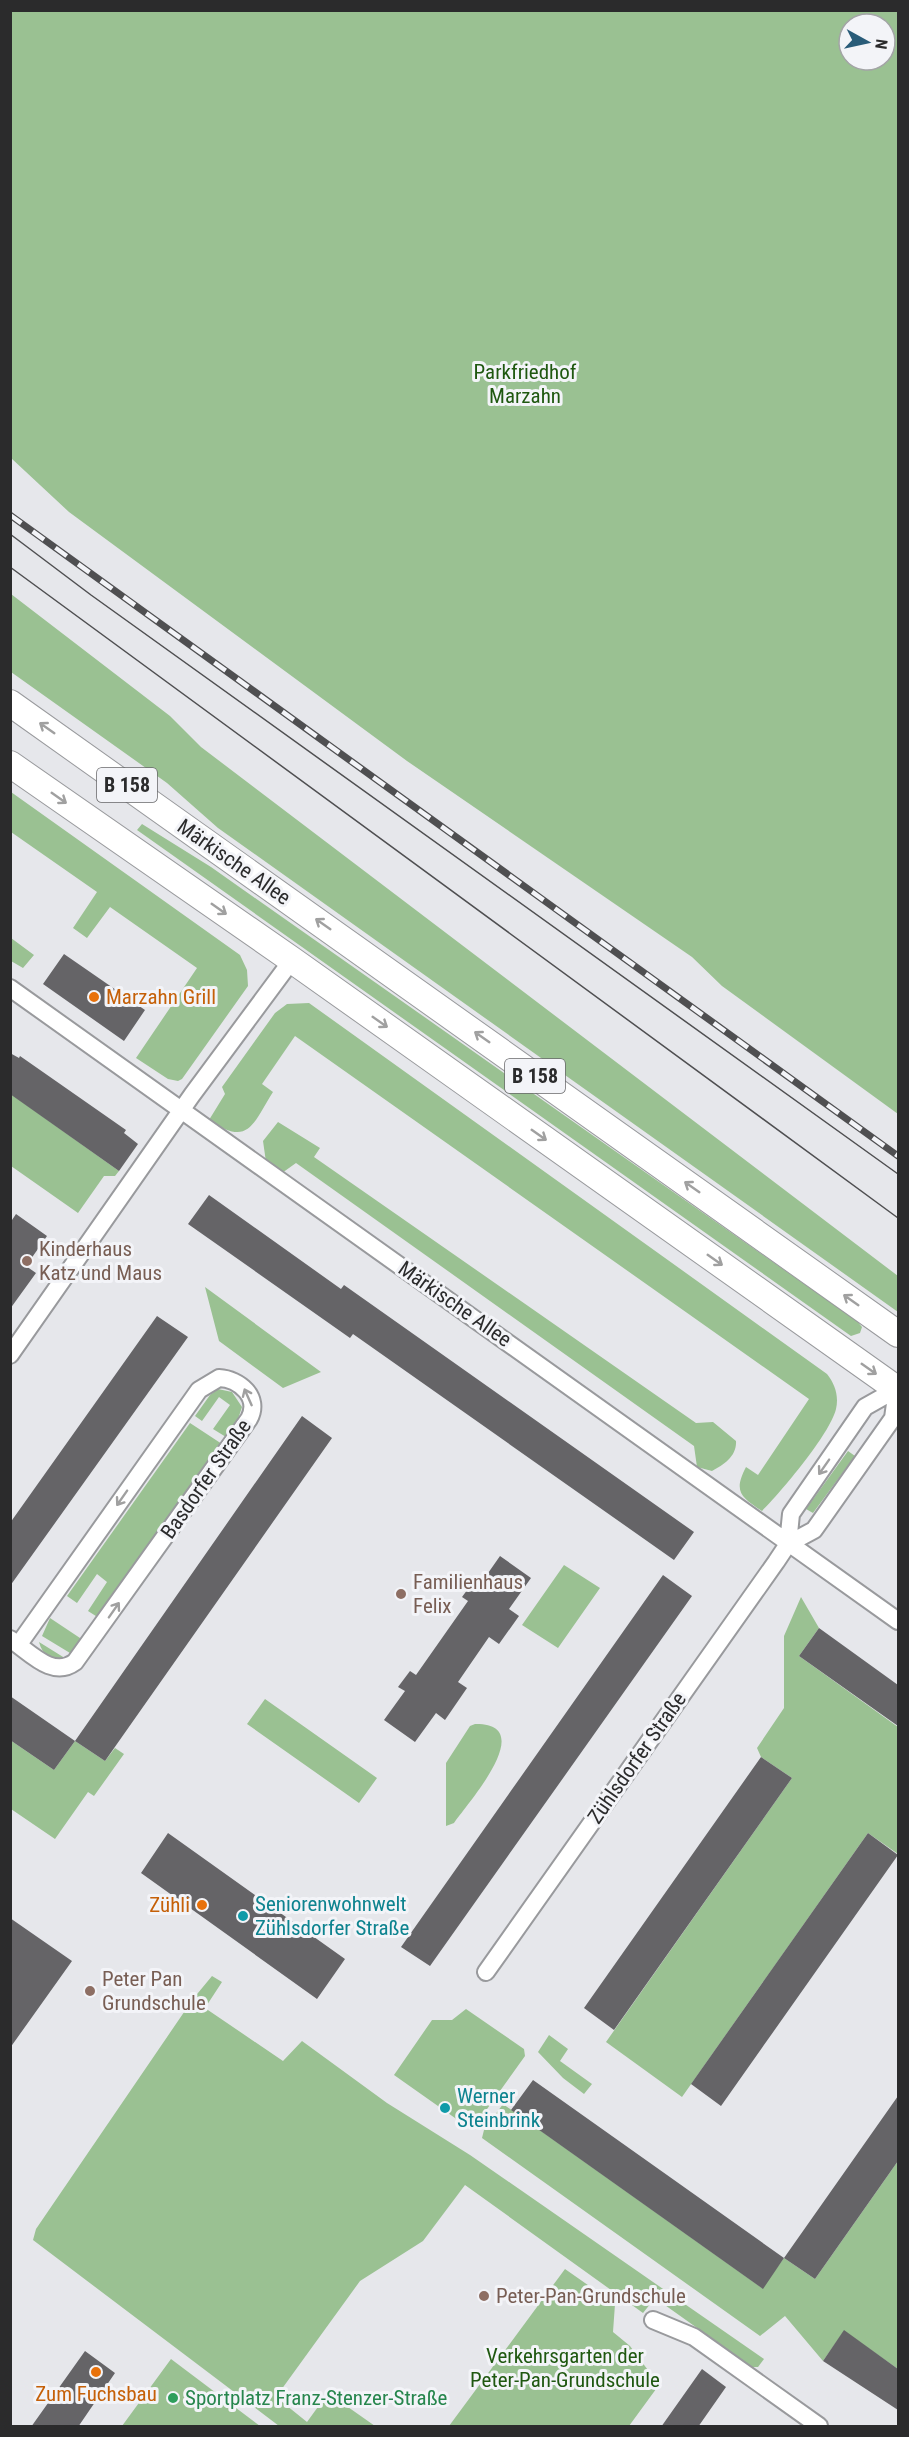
<svg xmlns="http://www.w3.org/2000/svg" width="909" height="2437" viewBox="0 0 909 2437" font-family="'Roboto Condensed',sans-serif">
<style>
.green{fill:#9ac192;fill-rule:evenodd}
.building{fill:#656467}
.lines{fill:none;stroke-linecap:round;stroke-linejoin:round}
.street-casing{stroke:#999a9d;stroke-width:20}
.primary-casing{stroke:#999a9d;stroke-width:28}
.street{stroke:#fff;stroke-width:16}
.primary{stroke:#fff;stroke-width:26}
.tram{stroke:#4f4f51;stroke-width:1.5}
.rail-casing{stroke:#4f4f51;stroke-width:7}
.rail{stroke:#f3f4f8;stroke-width:4.5;stroke-dasharray:14;stroke-linecap:butt}
.oneway{stroke:#a0a0a0}
.food-dot{fill:#e8710a;stroke:#f3f4f8;stroke-width:2}
.education-dot{fill:#8d6e63;stroke:#f3f4f8;stroke-width:2}
.culture-dot{fill:#0f9aa8;stroke:#f3f4f8;stroke-width:2}
.leisure-dot{fill:#2e9e5b;stroke:#f3f4f8;stroke-width:2}
.labels{text-anchor:middle;dominant-baseline:central;stroke-width:6;stroke-linejoin:round;paint-order:stroke}
.shield{fill:#f3f4f8;stroke:#676769;stroke-width:1.5}
.shield-label{font-size:20px;font-weight:bold;fill:#2b2b2c}
.park-label{font-size:21px;fill:#1f5810;stroke:#f3f4f8}
.street-label{font-size:21px;fill:#2b2b2c;stroke:#f3f4f8}
.food-label{font-size:21px;fill:#c56008;stroke:#f3f4f8;text-anchor:start}
.education-label{font-size:21px;fill:#785e54;stroke:#f3f4f8;text-anchor:start}
.culture-label{font-size:21px;fill:#0d838f;stroke:#f3f4f8;text-anchor:start}
.leisure-label{font-size:21px;fill:#27864d;stroke:#f3f4f8;text-anchor:start}
</style>
<rect width="100%" height="100%" fill="#e6e7eb"/>
<path class="green" d="M10,11H898V1114L722,986L692,957L407,761L69,512L11,458ZM849,24H885V60H849Z
M11,594L170,716L201,747L898,1276V1312L218,828L167,783L11,672Z
M11,792L240,955L247,970L248,986L182,1079L178,1081L168,1079L136,1058L197,968L110,907L87,938L73,928L97,892L11,832Z
M142,824L211,867L857,1321L862,1327L860,1333L851,1336L137,830Z
M11,938L34,955L23,968L11,961Z
M309,1003L827,1374C835,1384 839,1396 836,1409C830,1434 781,1492 762,1511C741,1497 733,1492 746,1467L758,1475L809,1399L295,1036L262,1084L273,1092C252,1125 249,1147 209,1120L225,1094L222,1087L275,1013L287,1004Z
M11,1094L119,1171L115,1176H104L78,1213L11,1166Z
M278,1122L320,1148L314,1157L696,1423L713,1422L736,1441C737,1456 724,1465 712,1471L697,1467L694,1446L296,1163L282,1173L266,1162L263,1141Z
M205,1287L321,1372L283,1388L219,1341Z
M218,1389L232,1392L242,1407L238,1419L226,1437L213,1429L230,1405L219,1397L202,1421L195,1416L210,1395Z
M190,1423L222,1444L99,1618L88,1611L107,1582L97,1574L77,1603L67,1596Z
M848,1451L855,1456L813,1513L806,1509Z
M564,1565L600,1588L558,1648L522,1625Z
M801,1597L819,1628L799,1656L898,1727V1854L868,1833L682,2097L606,2042L792,1778L761,1757L757,1748L784,1708V1636Z
M50,1618L83,1640L78,1648L70,1653L42,1636Z
M39,1642L68,1660C53,1662 43,1657 39,1642Z
M265,1699L377,1778L359,1803L247,1724Z
M475,1724C540,1723 467,1804 454,1823L446,1826V1763L470,1726Z
M10,1740L54,1770L75,1741L105,1761L115,1748L124,1754L94,1796L88,1792L55,1839L11,1809Z
M212,1976L222,1982L205,2008L283,2061L302,2041L387,2103L470,2155L764,2359L758,2367H752L655,2298L643,2313L465,2185L423,2241L360,2281L276,2397L307,2422L328,2393L375,2426H279L33,2240L36,2229L193,1999Z
M466,2009L524,2049L525,2056L472,2130L394,2075L432,2020H452Z
M549,2035L568,2049L560,2061L592,2084L584,2094L563,2078L538,2052Z
M503,2104L762,2288L784,2258L815,2279L898,2161V2369L844,2331L823,2361L785,2316L760,2336L482,2138L484,2130Z
M565,2269L615,2304L613,2332L630,2346L659,2385L629,2426H449Z
M171,2359L260,2426H122Z"/>
<path class="building" d="M64,954L145,1010L124,1041L43,984Z
M10,1053L19,1058L20,1056L126,1130L124,1133L138,1144L119,1171L10,1094Z
M209,1195L341,1289L344,1285L694,1532L674,1560L353,1334L350,1338L188,1224Z
M16,1214L47,1236L26,1266L36,1273L10,1309V1223Z
M157,1316L188,1337L10,1586V1523Z
M302,1416L332,1438L105,1761L75,1741Z
M500,1556L531,1578L509,1609L519,1616L499,1644L489,1637L458,1682L467,1688L445,1720L436,1713L415,1742L384,1720L405,1691L398,1687L410,1671L416,1675L468,1601L462,1597L473,1582L479,1586Z
M663,1575L692,1596L430,1966L401,1947Z
M819,1628L898,1685V1726L799,1656Z
M10,1696L75,1741L54,1770L10,1740Z
M761,1757L792,1778L614,2030L584,2008Z
M168,1833L345,1959L317,1999L141,1873Z
M868,1833L898,1855L721,2106L691,2084Z
M10,1918L72,1961L10,2048Z
M533,2080L784,2258L763,2289L511,2110Z
M898,2096V2161L815,2279L784,2258Z
M844,2330L898,2369V2410L823,2361Z
M85,2351L115,2373L78,2427H31Z
M702,2369L726,2387L698,2427H661Z"/>
<g class="lines">
<defs>
<path id="street" d="M10,988L898,1621
M10,1355L192,1095L292,960
M788,1544L814,1530L893,1418L897,1389
M10,1639C30,1652 52,1679 75,1662L249,1419C261,1397 239,1379 219,1378L199,1390L19,1644
M486,1972L776,1562L788,1544L791,1514L865,1407L897,1389
M653,2320L694,2337L819,2426"/>
<path id="primary" d="M10,703L898,1334
M10,764L292,960L898,1390"/>
</defs>
<use href="#street" class="street-casing"/>
<use href="#primary" class="primary-casing"/>
<use href="#street" class="street"/>
<use href="#primary" class="primary"/>
<path class="tram" d="M10,534L91,595L898,1174
M10,567L898,1218"/>
<defs>
<path id="rail" d="M10,515L898,1156"/>
</defs>
<use href="#rail" class="rail-casing"/>
<use href="#rail" class="rail"/>
</g>
<defs><path id="oneway-shaft" d="M-6 0H5M1.5-3L5.5 0L1.5 3" fill="none" stroke-width="1.6" stroke-linecap="round" stroke-linejoin="round" transform="scale(1.5)"/></defs>
<g class="oneway">
<use href="#oneway-shaft" transform="translate(47 728) rotate(-145)"/>
<use href="#oneway-shaft" transform="translate(59 798) rotate(35)"/>
<use href="#oneway-shaft" transform="translate(219 909) rotate(35)"/>
<use href="#oneway-shaft" transform="translate(323 924) rotate(-145)"/>
<use href="#oneway-shaft" transform="translate(380 1022) rotate(35)"/>
<use href="#oneway-shaft" transform="translate(482 1037) rotate(-145)"/>
<use href="#oneway-shaft" transform="translate(539 1135) rotate(35)"/>
<use href="#oneway-shaft" transform="translate(692 1187) rotate(-145)"/>
<use href="#oneway-shaft" transform="translate(715 1260) rotate(35)"/>
<use href="#oneway-shaft" transform="translate(851 1300) rotate(-145)"/>
<use href="#oneway-shaft" transform="translate(869 1369) rotate(35)"/>
<use href="#oneway-shaft" transform="translate(248 1397) rotate(-114)"/>
<use href="#oneway-shaft" transform="translate(824 1467) rotate(125)"/>
<use href="#oneway-shaft" transform="translate(122 1498) rotate(125)"/>
<use href="#oneway-shaft" transform="translate(114 1610) rotate(-55)"/>
</g>
<g class="food-dot">
<circle cx="94" cy="997" r="6"/>
<circle cx="202" cy="1905" r="6"/>
<circle cx="96" cy="2372" r="6"/>
</g>
<g class="education-dot">
<circle cx="27" cy="1261" r="6"/>
<circle cx="401" cy="1594" r="6"/>
<circle cx="90" cy="1991" r="6"/>
<circle cx="484" cy="2296" r="6"/>
</g>
<g class="culture-dot">
<circle cx="243" cy="1916" r="6"/>
<circle cx="445" cy="2108" r="6"/>
</g>
<circle class="leisure-dot" cx="173" cy="2398" r="6"/>
<g class="labels">
<g class="shield">
<rect x="97" y="768" width="60" height="34" rx="4.5"/>
<rect x="505" y="1059" width="60" height="34" rx="4.5"/>
</g>
<g class="shield-label">
<text x="127" y="785">B 158</text>
<text x="535" y="1076">B 158</text>
</g>
<g class="park-label">
<text x="525" y="372">Parkfriedhof<tspan x="525" dy="24">Marzahn</tspan></text>
<text x="565" y="2356">Verkehrsgarten der<tspan x="565" dy="24">Peter-Pan-Grundschule</tspan></text>
</g>
<g class="street-label">
<text transform="translate(234 862) rotate(35)">Märkische Allee</text>
<text transform="translate(455 1304) rotate(35)">Märkische Allee</text>
<text transform="translate(206 1479) rotate(-55)">Basdorfer Straße</text>
<text transform="translate(637 1758) rotate(-55)">Zühlsdorfer Straße</text>
</g>
<g class="food-label">
<text x="106" y="997">Marzahn Grill</text>
<text x="190" y="1905" text-anchor="end">Zühli</text>
<text x="96" y="2394" text-anchor="middle">Zum Fuchsbau</text>
</g>
<g class="education-label">
<text x="39" y="1249">Kinderhaus<tspan x="39" dy="24">Katz und Maus</tspan></text>
<text x="413" y="1582">Familienhaus<tspan x="413" dy="24">Felix</tspan></text>
<text x="102" y="1979">Peter Pan<tspan x="102" dy="24">Grundschule</tspan></text>
<text x="496" y="2296">Peter-Pan-Grundschule</text>
</g>
<g class="culture-label">
<text x="255" y="1904">Seniorenwohnwelt<tspan x="255" dy="24">Zühlsdorfer Straße</tspan></text>
<text x="457" y="2096">Werner<tspan x="457" dy="24">Steinbrink</tspan></text>
</g>
<g class="leisure-label">
<text x="185" y="2398">Sportplatz Franz-Stenzer-Straße</text>
</g>
</g>
<rect width="909" height="2437" fill="none" stroke="#2b2b2c" stroke-width="24"/>
<g transform="translate(867 42) rotate(98)"><circle r="28" fill="#f3f4f8" stroke="#a3a4a6" stroke-width="1.5"/>
<path d="M0-4.5L10 22L0 15L-10 22Z" fill="#295c79"/>
<text y="-9" font-size="16" font-weight="bold" text-anchor="middle" fill="#2b2b2c">N</text>
</g>
</svg>
